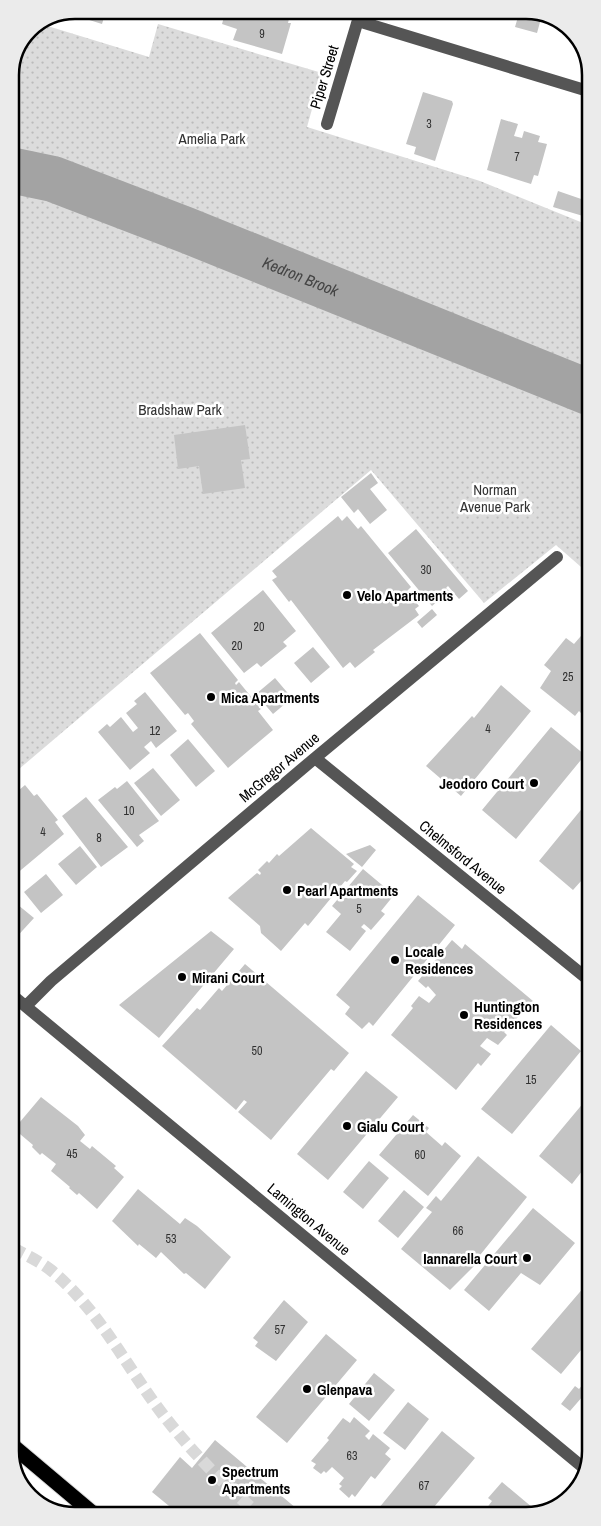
<svg xmlns="http://www.w3.org/2000/svg" width="601" height="1526" viewBox="0 0 601 1526" font-family="'Archivo Narrow',sans-serif">
<style>
.park{fill:url(#park-dots)}
.lines{fill:none;stroke-linecap:round;stroke-linejoin:round}
.river{stroke:#a3a3a3;stroke-width:46}
.building{fill:#c4c4c4}
.minor-tunnel{stroke:#d9d9d9;stroke-width:12;stroke-dasharray:12 6;stroke-linecap:butt}
.highway-casing{stroke:#dbdbdb;stroke-width:17}
.minor{stroke:#555;stroke-width:12}
.highway{stroke:#000;stroke-width:15}
.poi-dot{fill:#000;stroke:#fff;stroke-width:2}
.labels{text-anchor:middle;dominant-baseline:central;stroke-width:5;stroke-linejoin:round;paint-order:stroke}
.number-label{font-size:12px;fill:#313131}
.street-label{font-size:15px;fill:#000;stroke:#fff}
.park-label{font-size:15px;fill:#333;stroke:#fff}
.poi-label{font-size:15px;font-weight:bold;fill:#000;stroke:#fff;text-anchor:start}
.water-label{font-size:16px;font-style:italic;fill:#444;stroke:#fff}
.rim{fill:none;stroke:#000;stroke-width:2.5}
</style>
<defs>
<pattern id="park-dots" width="8" height="8" patternUnits="userSpaceOnUse" patternTransform="scale(1.25)"><rect width="8" height="8" fill="#dcdcdc"/><path d="M2 2h.1M6 6h.1" fill="none" stroke="#bbb" stroke-width="1.8" stroke-linecap="round"/></pattern>
</defs>
<rect width="100%" height="100%" fill="#fff"/>
<path class="park" d="M41,24L149,57L158,24L322,73L307,127L480,181L588,225L589,574L556,545L484,603L371,470L12,775L10,71L29,29Z"/>
<g class="lines">
<path class="river" id="s1" d="M10,170L53,179L186,230L588,392"/>
</g>
<path class="building" d="M75,10H102L106,11L102,24L67,13Z
M226,10H291L288,23H291L282,54L233,40L237,29L222,24Z
M520,10H530L542,15L537,33L515,27Z
M423,92L452,101L453,104L435,161L414,154L416,147L406,144Z
M501,119L518,124L514,136L522,138L524,131L540,136L538,142L547,144L538,176L534,175L531,184L487,170Z
M558,191L587,201L583,216L553,207Z
M245,425L250,459L241,460L245,488L203,494L199,466L178,469L174,435Z
M371,473L378,483L370,489L387,510L370,524L358,509L354,513L341,497Z
M338,516L342,521L347,516L358,529L361,526L411,587L407,591L419,606L415,609L419,615L373,650L375,652L355,668L350,662L343,668L291,600L289,602L272,580L277,577L272,571Z
M416,529L468,591L459,599L448,586L446,588L449,591L432,606L388,553Z
M263,590L296,631L283,642L287,646L261,667L257,663L244,673L211,633Z
M432,609L437,615L422,628L417,622Z
M587,629L589,703L581,713L579,711L575,716L540,688L551,671L544,665L566,638L574,644Z
M200,633L238,680L235,683L236,685L239,682L261,709L258,711L273,730L228,768L191,724L194,721L188,713L185,715L150,673Z
M313,647L330,667L311,683L294,663Z
M275,678L292,698L273,714L256,694Z
M501,685L531,711L461,796L426,766L472,716L474,718Z
M145,692L177,731L156,748L151,741L144,747L150,753L130,770L98,732L107,724L110,727L121,717L133,732L138,728L126,713L137,704L134,701Z
M551,727L585,755L516,839L482,810Z
M188,739L215,771L196,787L170,755Z
M153,768L180,800L161,816L134,783Z
M127,781L159,821L139,835L144,841L137,847L98,800L115,787L117,789Z
M25,785L34,796L37,794L58,820L55,822L64,834L15,875L12,871V826L17,821L12,815V796Z
M86,797L128,847L101,867L62,816Z
M589,800L590,871L573,890L539,861Z
M311,828L354,864L351,867L357,871L347,882L345,881L308,926L305,923L281,951L261,933L260,926L228,898L257,873L260,875L261,873L258,870L267,861L269,863L277,854L279,856Z
M370,845L376,850L362,867L346,854Z
M80,846L97,867L76,885L58,864Z
M363,869L394,895L381,911L385,914L371,930L364,924L361,927L366,931L350,951L326,932L341,914L332,906Z
M46,874L63,895L41,913L24,892Z
M418,895L455,925L373,1026L369,1022L362,1029L345,1014L350,1007L336,995Z
M12,900L34,918L12,942Z
M211,931L234,949L159,1038L119,1005Z
M452,940L462,949L465,944L533,1001L504,1032L507,1035L498,1045L487,1038L480,1046L491,1054L481,1066L478,1063L456,1090L391,1035L413,1008L411,1006L419,996L429,1003L436,995L428,986L426,988L418,981Z
M245,964L349,1053L334,1071L331,1069L271,1140L238,1112L247,1102L244,1100L236,1110L162,1046L197,1008L200,1010L219,988L222,991Z
M551,1025L581,1051L512,1134L481,1109Z
M366,1071L398,1097L328,1180L297,1154Z
M590,1095V1161L572,1184L539,1156Z
M41,1097L78,1126L85,1135L80,1141L90,1149L92,1146L116,1166L114,1168L124,1177L97,1209L79,1193L77,1195L69,1188L70,1187L51,1171L56,1164L42,1153L40,1155L32,1147L33,1145L14,1129Z
M413,1115L429,1128L426,1132L442,1146L445,1142L461,1156L428,1196L379,1155Z
M478,1156L527,1197L472,1265L474,1266L450,1290L401,1249L432,1212L426,1208L436,1196L441,1201Z
M369,1161L389,1178L363,1209L343,1192Z
M138,1189L180,1224L185,1218L197,1226L231,1257L205,1289L186,1273L184,1274L161,1252L156,1258L139,1244L138,1246L112,1221Z
M404,1190L424,1207L398,1238L378,1221Z
M533,1208L575,1243L540,1285L521,1273L489,1311L464,1290Z
M591,1279V1338L561,1374L531,1349Z
M284,1300L308,1322L276,1361L255,1346L258,1342L253,1338Z
M326,1334L357,1360L287,1443L256,1417Z
M374,1373L395,1390L369,1421L349,1404Z
M591,1375V1404L583,1396L570,1411L561,1404L575,1386L579,1389Z
M408,1402L429,1419L405,1450L383,1433Z
M354,1417L370,1431L365,1436L369,1440L373,1434L390,1448L385,1454L391,1459L375,1479L371,1476L355,1497L352,1494L349,1498L339,1489L342,1486L339,1484L344,1478L332,1467L326,1473L324,1471L321,1474L313,1468L316,1464L311,1461L329,1440L327,1438L343,1418L350,1423Z
M442,1431L475,1458L429,1513L374,1514Z
M215,1440L303,1514L180,1515L152,1492L180,1457L192,1468Z
M502,1482L539,1513H483L492,1501L488,1498Z"/>
<g class="lines">
<path class="minor-tunnel" d="M13,1248C26,1255 41,1262 52,1271C100,1311 127,1368 164,1416C192,1452 225,1486 260,1515"/>
<defs>
<path id="highway" d="M13,1446L96,1516"/>
</defs>
<use href="#highway" class="highway-casing"/>
<path class="minor" d="M358,21L588,91
M327,124L361,10
M315,758L590,981
M12,995L585,1469
M26,1006L51,981L315,758L557,557"/>
<use href="#highway" class="highway"/>
</g>
<g class="poi-dot">
<circle cx="347" cy="595" r="5"/>
<circle cx="211" cy="697" r="5"/>
<circle cx="534" cy="783" r="5"/>
<circle cx="287" cy="890" r="5"/>
<circle cx="395" cy="960" r="5"/>
<circle cx="182" cy="977" r="5"/>
<circle cx="464" cy="1015" r="5"/>
<circle cx="347" cy="1126" r="5"/>
<circle cx="527" cy="1258" r="5"/>
<circle cx="307" cy="1389" r="5"/>
<circle cx="212" cy="1480" r="5"/>
</g>
<g class="labels">
<g class="number-label">
<text x="262" y="34">9</text>
<text x="429" y="124">3</text>
<text x="517" y="157">7</text>
<text x="426" y="570">30</text>
<text x="259" y="627">20</text>
<text x="237" y="646">20</text>
<text x="568" y="677">25</text>
<text x="488" y="729">4</text>
<text x="155" y="731">12</text>
<text x="129" y="811">10</text>
<text x="43" y="832">4</text>
<text x="99" y="838">8</text>
<text x="359" y="909">5</text>
<text x="257" y="1051">50</text>
<text x="531" y="1080">15</text>
<text x="72" y="1154">45</text>
<text x="420" y="1155">60</text>
<text x="458" y="1231">66</text>
<text x="171" y="1239">53</text>
<text x="280" y="1330">57</text>
<text x="352" y="1456">63</text>
<text x="424" y="1486">67</text>
</g>
<g class="street-label">
<text transform="translate(324 77) rotate(-73)">Piper Street</text>
<text transform="translate(279 767) rotate(-40)">McGregor Avenue</text>
<text transform="translate(463 857) rotate(39)">Chelmsford Avenue</text>
<text transform="translate(309 1219) rotate(40)">Lamington Avenue</text>
</g>
<g class="park-label">
<text x="212" y="138">Amelia Park</text>
<text x="180" y="409">Bradshaw Park</text>
<text x="495" y="489">Norman<tspan x="495" dy="17">Avenue Park</tspan></text>
</g>
<g class="poi-label">
<text x="357" y="595">Velo Apartments</text>
<text x="221" y="697">Mica Apartments</text>
<text x="524" y="783" text-anchor="end">Jeodoro Court</text>
<text x="297" y="890">Pearl Apartments</text>
<text x="405" y="951">Locale<tspan x="405" dy="17">Residences</tspan></text>
<text x="192" y="977">Mirani Court</text>
<text x="474" y="1006">Huntington<tspan x="474" dy="17">Residences</tspan></text>
<text x="357" y="1126">Gialu Court</text>
<text x="517" y="1258" text-anchor="end">Iannarella Court</text>
<text x="317" y="1389">Glenpava</text>
<text x="222" y="1471">Spectrum<tspan x="222" dy="17">Apartments</tspan></text>
</g>
<g class="water-label">
<text stroke="none"><textPath href="#s1" startOffset="310">Kedron Brook</textPath></text>
</g>
</g>
<path d="M0 0H601V1526H0ZM75 19H526A56 56 0 0 1 582 75V1451A56 56 0 0 1 526 1507H75A56 56 0 0 1 19 1451V75A56 56 0 0 1 75 19Z" fill="#ebebeb" fill-rule="evenodd"/>
<path class="rim" d="M75 19H526A56 56 0 0 1 582 75V1451A56 56 0 0 1 526 1507H75A56 56 0 0 1 19 1451V75A56 56 0 0 1 75 19Z"/>
</svg>
